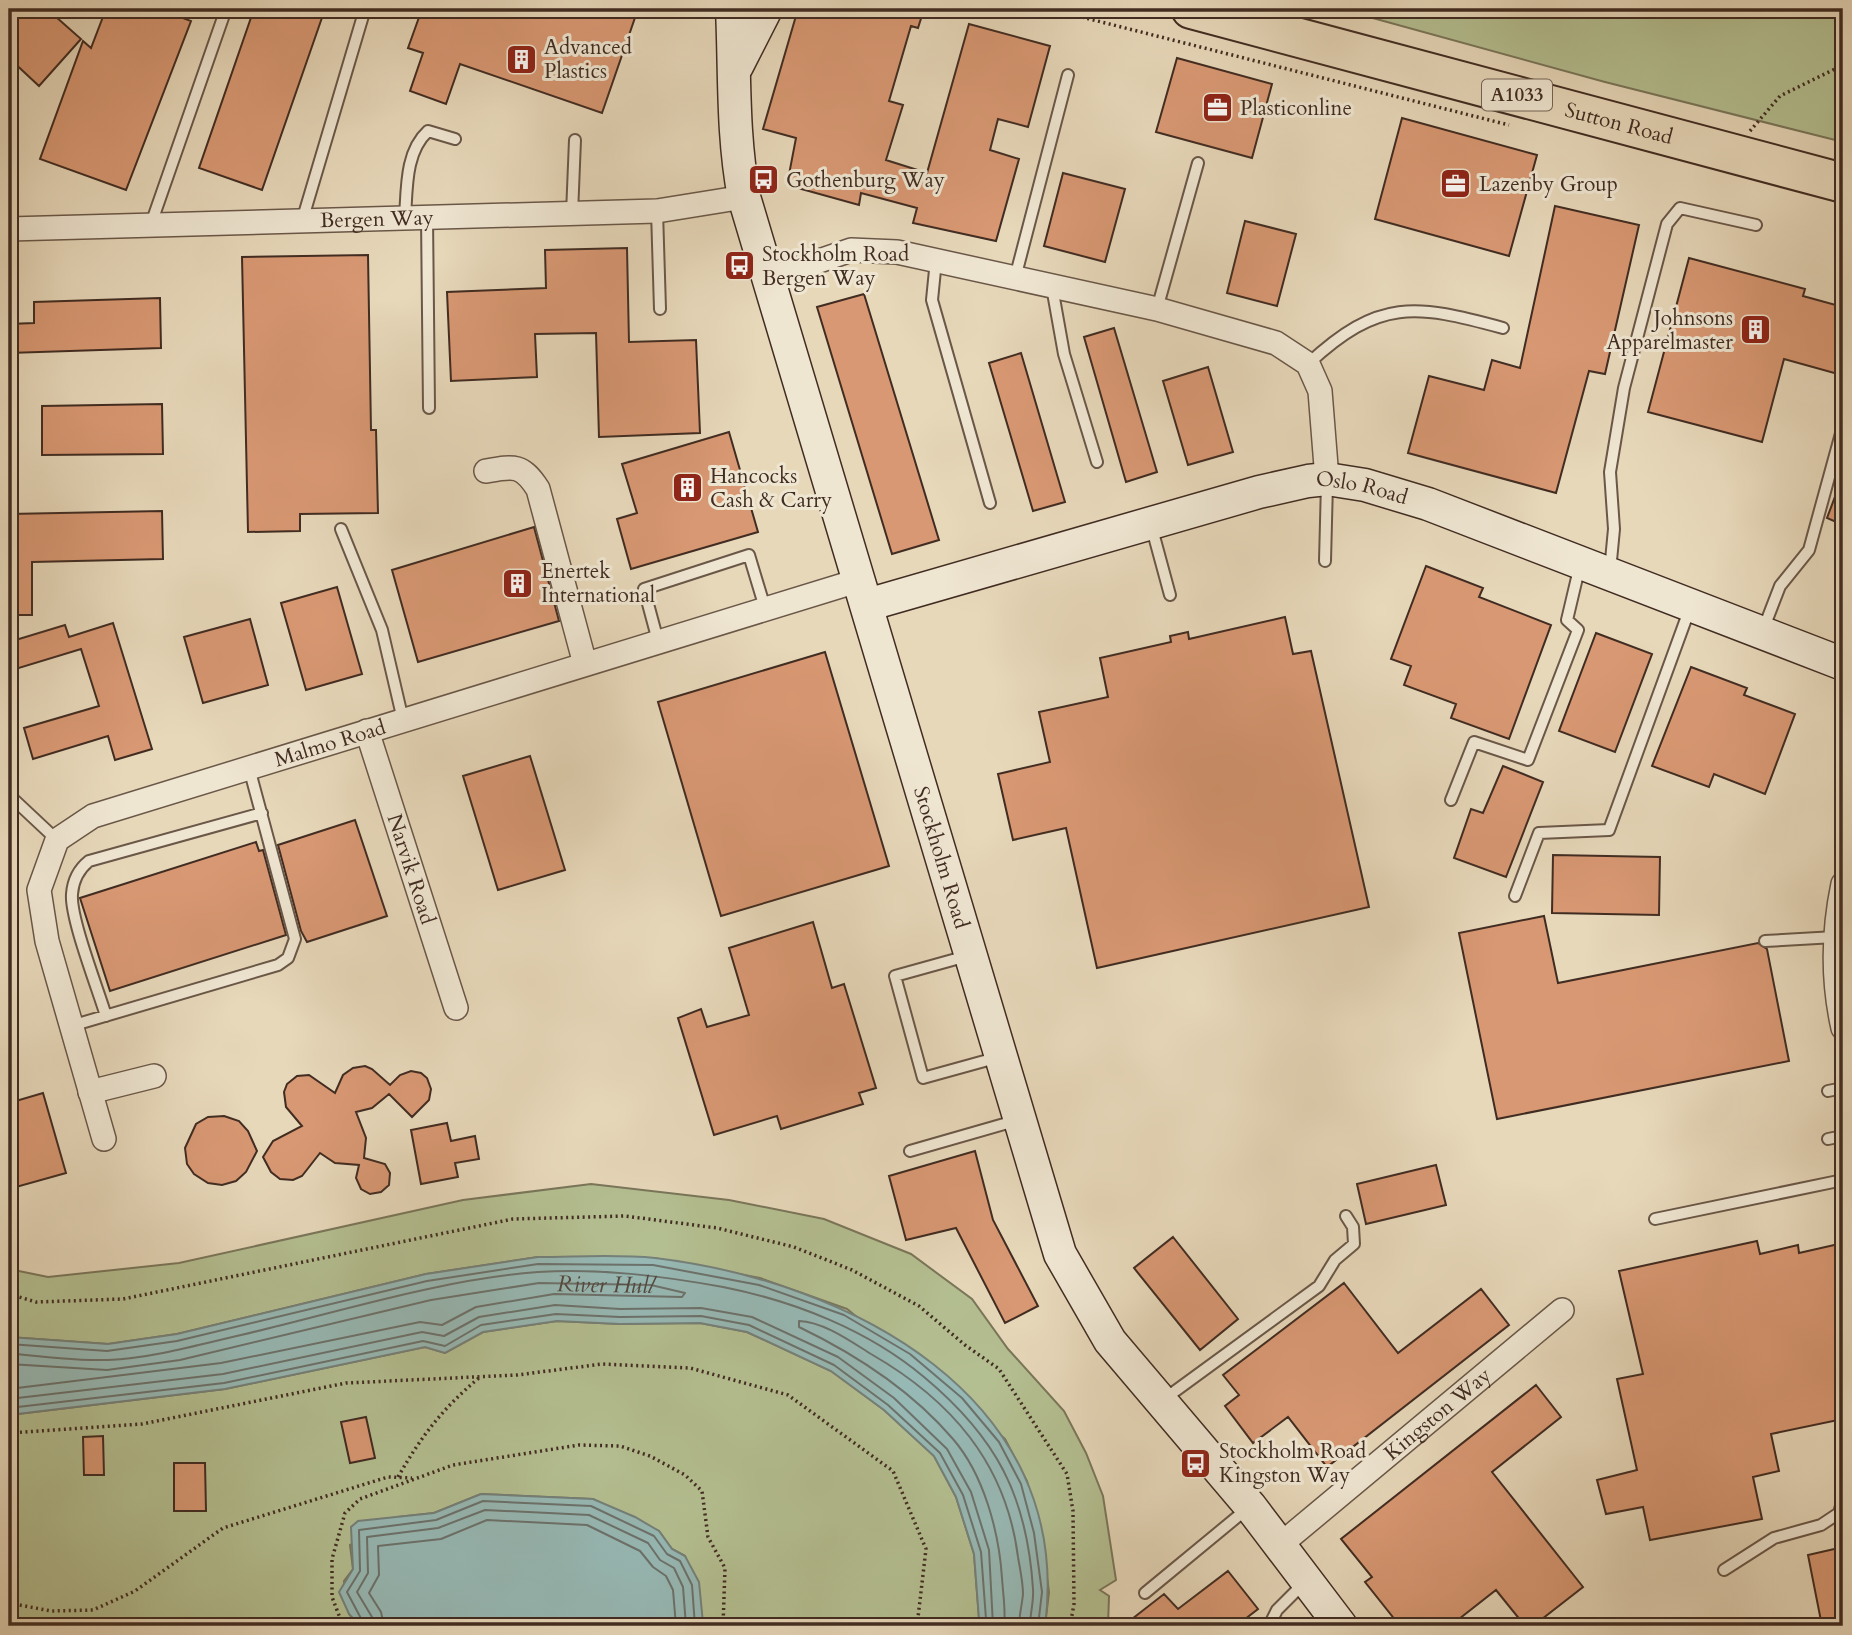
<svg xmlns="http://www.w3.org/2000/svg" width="1852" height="1635" viewBox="0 0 1852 1635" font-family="Cardo,serif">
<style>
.green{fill:#b4bf91;stroke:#7a765a;stroke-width:2}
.water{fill:#97b9b5;stroke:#75817a;stroke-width:2}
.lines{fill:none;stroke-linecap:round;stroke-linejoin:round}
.shore{stroke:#6c726c;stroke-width:2}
.building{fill:#d89873;stroke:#412c22;stroke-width:2}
.lane-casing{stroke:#6a5748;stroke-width:14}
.street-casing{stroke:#6a5748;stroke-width:26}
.secondary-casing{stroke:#412c22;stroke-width:35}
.highway-casing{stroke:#412c22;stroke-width:42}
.path{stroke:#412c22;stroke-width:3.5;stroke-dasharray:2 3.5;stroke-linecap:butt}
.lane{stroke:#efe6d2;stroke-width:10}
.street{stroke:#efe6d2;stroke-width:23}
.secondary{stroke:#efe6d2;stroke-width:32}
.highway{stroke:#e7d8ba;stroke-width:38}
.labels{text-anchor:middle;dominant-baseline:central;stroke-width:6;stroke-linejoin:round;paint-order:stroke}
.shield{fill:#efe6d2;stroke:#756457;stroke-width:2}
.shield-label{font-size:19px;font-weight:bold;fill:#412c22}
.poi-label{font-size:21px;fill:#412c22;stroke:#efe6d2;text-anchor:start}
.street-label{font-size:21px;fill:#412c22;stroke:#efe6d2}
.water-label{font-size:23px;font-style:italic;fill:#52483f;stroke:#efe6d2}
</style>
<rect width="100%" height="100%" fill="#e7d8ba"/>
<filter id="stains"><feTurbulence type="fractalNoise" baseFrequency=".00286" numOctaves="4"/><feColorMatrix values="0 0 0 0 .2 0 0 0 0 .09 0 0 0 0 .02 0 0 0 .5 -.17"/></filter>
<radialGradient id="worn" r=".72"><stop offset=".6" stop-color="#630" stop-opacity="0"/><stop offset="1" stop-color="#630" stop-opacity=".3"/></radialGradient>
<path class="green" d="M1340,9H1843V142L1605,82Z
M591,1184L729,1200L824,1219L911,1254L972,1299L1008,1349L1064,1411L1086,1453L1103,1496L1116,1580L1100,1590L1109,1596L1108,1626H1045L1049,1592L1041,1532L1027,1481L1005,1439L847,1309L760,1278L654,1258L538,1257L426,1274L177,1334L108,1344L9,1337V1269L48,1277L179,1263L463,1200Z
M557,1321L620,1324L700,1323L747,1332L831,1371L884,1410L934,1456L956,1497L974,1554L979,1619L976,1626H701L703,1623L685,1556L672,1549L659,1531L593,1499L481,1494L434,1513L398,1517L350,1545L353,1569L344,1581L349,1614L360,1626H9V1415L225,1389L425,1347L445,1353L483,1332Z"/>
<path class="water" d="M538,1257C576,1257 616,1254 655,1258C849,1281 1075,1397 1045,1626H976L979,1619L974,1554L956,1497L934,1456L884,1410L831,1371L747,1332L700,1323L620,1324L557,1321L483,1332L445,1353L425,1347L225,1389L9,1415V1337L108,1344L177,1334L426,1274Z
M481,1494L593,1499L635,1517L659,1531L672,1549L685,1556L699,1582L703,1623L701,1626H360L349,1614L339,1592L353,1569L351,1527L358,1521L434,1513Z"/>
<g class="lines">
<g class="shore">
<path d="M9,1344L107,1351L177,1341L427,1281L538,1264L653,1265L759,1285L844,1315L910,1354L962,1398L999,1442L1021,1484L1034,1533L1042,1592L1038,1626"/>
<path d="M9,1353C41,1357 75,1361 108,1360C152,1358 198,1345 241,1335C339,1312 438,1280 538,1272C600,1268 662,1276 723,1287C794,1301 868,1330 924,1377C996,1437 1027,1495 1033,1589C1034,1601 1030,1614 1030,1626"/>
<path id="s1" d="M9,1364L107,1370L180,1360L431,1300L539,1283L651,1285L685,1293L682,1297L554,1294L476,1307L442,1325L420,1322L221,1363L9,1389"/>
<path d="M9,1399L223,1374L422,1332L444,1336L479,1317L555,1305L620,1309L701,1308L752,1317L838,1357L894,1398L947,1449L971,1492L989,1550L993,1626"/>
<path d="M9,1408L224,1383L423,1341L445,1346L481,1325L556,1314L620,1317L701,1316L749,1325L834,1365L888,1405L940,1453L963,1495L981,1552L986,1619L983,1626"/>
<path d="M365,1626L347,1592L360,1571L359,1530L436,1520L483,1501L591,1506L654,1536L667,1554L680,1561L692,1585L695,1626"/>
<path d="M373,1626L372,1617L357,1592L368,1573L367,1537L438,1528L485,1510L589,1515L648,1543L660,1560L674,1568L683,1587L686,1626"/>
<path d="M384,1626L381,1612L369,1593L379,1575L378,1546L441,1539L487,1520L587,1525L640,1551L653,1567L666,1576L673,1590L676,1626"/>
<path d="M1004,1626C1006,1611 1003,1594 1002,1578C999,1532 984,1475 953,1439C912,1391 855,1354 799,1327V1321C824,1322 850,1341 871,1354C951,1400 1006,1463 1018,1557C1020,1569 1023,1582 1023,1594C1022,1605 1019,1616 1019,1626"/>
</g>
</g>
<path class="building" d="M22,9H47L81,39L39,86L9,58V24Z
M106,9H159L191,21L126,190L40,159L83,41L91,48Z
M254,9H325L262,190L199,168Z
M422,9H638L602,113L460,64L446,104L410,91L423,53L408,48Z
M798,9H924L918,28L911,26L889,101L903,105L886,160L927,173L969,24L1050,46L1028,127L998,119L990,150L1019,159L996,241L913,223L917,208L861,193L859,205L787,185L796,138L763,129Z
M1177,58L1272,84L1252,158L1156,132Z
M1402,118L1537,155L1509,256L1375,219Z
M1063,173L1125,189L1105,262L1044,246Z
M1555,206L1639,225L1605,374L1589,371L1556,493L1408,453L1429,376L1484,390L1492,360L1520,368Z
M1245,221L1296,234L1277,306L1227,293Z
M627,248L629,342L696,340L700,433L599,437L596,333L535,334L537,377L451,381L447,292L546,288L545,250Z
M368,255L371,430H376L378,513L300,514V531L248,532L242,257Z
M1689,258L1805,289L1803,296L1843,307V354L1838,374L1784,359L1762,442L1648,412Z
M864,294L939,540L892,554L817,307Z
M160,298L161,348L9,353V324L34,323V302Z
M1114,328L1157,472L1126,482L1084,337Z
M1021,353L1065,502L1033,511L989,363Z
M1208,367L1233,452L1188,465L1163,381Z
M162,404L163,454L42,455V406Z
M729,432L758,532L631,569L617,519L637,513L622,464Z
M1842,478H1843V525L1827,518Z
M162,511L163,559L32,562V615H9V514Z
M534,527L559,621L418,662L392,570Z
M1426,566L1483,588L1479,597L1551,625L1509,739L1451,718L1456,704L1404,685L1411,666L1391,659Z
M337,587L362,674L306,690L281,603Z
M1285,617L1293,654L1311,651L1369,907L1097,968L1066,828L1013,840L998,774L1050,762L1039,712L1108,697L1100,658L1171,642L1170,636L1188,632L1189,639Z
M250,619L268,685L203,703L184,637Z
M113,623L152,749L115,760L108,736L33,759L24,728L99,706L81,649L9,671V642L65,625L69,637Z
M1596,633L1652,654L1615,752L1559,731Z
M825,652L889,866L721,916L658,702Z
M1691,667L1747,688L1744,695L1795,714L1765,794L1714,774L1709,787L1652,766Z
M530,756L565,870L498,890L463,776Z
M1503,766L1543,782L1506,877L1454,858L1471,809L1483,813Z
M355,820L387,916L307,942L301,931L278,845Z
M256,842L259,851L263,850L286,935L110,991L80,898Z
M1553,855L1660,857L1659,915L1552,913Z
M1544,916L1558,983L1758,943L1767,949L1789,1061L1497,1119L1459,933Z
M813,922L832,988L844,984L876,1088L859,1093L863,1104L781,1129L777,1116L714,1135L678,1018L701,1009L707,1027L749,1015L729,948Z
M365,1066L372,1069L390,1085L400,1075L411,1071L421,1073L427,1078L431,1089L429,1100L412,1117L389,1094L372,1108L356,1112L366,1138L364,1158L385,1164L390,1173L389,1185L381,1192L370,1194L361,1189L356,1178L359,1165L335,1163L320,1153L302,1176L293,1180L280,1179L271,1172L263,1157L273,1141L302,1126L286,1107L284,1092L287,1084L297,1076L309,1075L335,1093L343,1075L353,1068Z
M43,1093L66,1173L9,1189V1103Z
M224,1116L239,1121L248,1131L257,1151L246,1172L236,1181L222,1185L208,1183L194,1174L187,1164L185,1148L196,1124L208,1117Z
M447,1123L451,1141L475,1136L479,1159L455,1163L458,1177L421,1184L411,1130Z
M975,1151L993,1220L1038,1306L1005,1323L956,1228L906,1240L889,1176Z
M1436,1165L1446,1205L1366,1224L1357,1184Z
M1173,1237L1238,1319L1200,1350L1134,1268Z
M1757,1241L1760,1254L1798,1245L1799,1253L1843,1243V1419L1771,1434L1779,1471L1753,1477L1762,1519L1650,1540L1643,1507L1606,1514L1597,1480L1637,1470L1617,1379L1643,1374L1619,1271Z
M1344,1283L1398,1353L1481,1289L1509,1325L1327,1467L1288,1417L1253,1443L1225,1406L1239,1395L1223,1375Z
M1536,1385L1561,1417L1492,1472L1583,1587L1533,1626H1525L1496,1590L1450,1626H1400L1365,1582L1372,1577L1341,1539Z
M366,1417L375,1458L350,1463L341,1422Z
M103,1436L104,1475H84L83,1437Z
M174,1463H205L206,1511H174Z
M1843,1547V1626H1822L1808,1555Z
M1228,1571L1258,1609L1236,1626H1123L1164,1594L1178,1609Z"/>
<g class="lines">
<defs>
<path id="lane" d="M657,211L660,309
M572,214L575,140
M427,217L429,408
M405,218C407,189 405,152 428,131L455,139
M302,221L365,9
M151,224L226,9
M936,260L932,300L990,503
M1015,278L1068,75
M1052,287L1064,354L1097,462
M1157,309L1198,163
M1308,364C1379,298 1415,304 1503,328
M1151,525L1170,595
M341,529L382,630L403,720
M1325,561L1327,483
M1610,571L1614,529L1610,472L1624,388L1667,224L1680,208L1756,225
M1763,630L1780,586L1809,550L1843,426
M658,641L644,589L749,555L765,608
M9,795L57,840
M1451,800L1474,742L1528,760L1578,630L1567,620L1580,565
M1515,896L1539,833L1609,830L1690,608
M1765,941L1835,937
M967,956L895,976L923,1078L999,1057
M106,1016C98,989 70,918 72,894C73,881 79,869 89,861L262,813
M71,1026L278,965L288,958L295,939L249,768
M1828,1091L1843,1088
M1828,1139L1843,1136
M910,1151L1018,1120
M1655,1219L1843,1180
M1163,1400L1319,1286L1335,1260L1354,1244L1353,1227L1346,1216
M1724,1570L1774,1538L1821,1525L1839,1513L1843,1499
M1145,1593L1248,1508
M1269,1626L1277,1610L1305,1582
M1548,1626L1550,1625"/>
<g id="street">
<path id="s2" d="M9,229L657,211L744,197"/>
<path d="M770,278L851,250L897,252L1157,309L1276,343L1308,364L1320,391L1327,479"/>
<path d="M486,471C514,466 522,464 538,489L585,664"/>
<path id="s3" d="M367,731L456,1008"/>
<path d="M1843,884C1833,932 1832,979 1843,1028"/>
<path d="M90,1092L154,1076"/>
<path id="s4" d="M104,1139L47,941L39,890L57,840L93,816L860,580"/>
<path id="s5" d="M1280,1545L1562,1310"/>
</g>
<g id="secondary">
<path id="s6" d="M732,9C735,72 732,134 744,197L1060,1254L1110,1341L1250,1506L1341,1626"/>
<path d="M737,66L766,9"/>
<path id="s7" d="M867,605L1259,492L1308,481L1327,479L1365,485L1428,504L1843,664"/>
</g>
<g id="highway">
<path id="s8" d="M1191,9L1843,183"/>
</g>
</defs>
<use href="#lane" class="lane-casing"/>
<use href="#street" class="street-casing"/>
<use href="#secondary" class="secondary-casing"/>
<use href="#highway" class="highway-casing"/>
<path class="path" d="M1050,9L1509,125
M1750,131L1780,96L1843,65
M9,1294L36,1302L123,1299L513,1219L625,1216L717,1228L794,1247L852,1270L919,1306L965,1345L999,1369L1067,1474L1073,1511L1074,1604L1070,1626
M9,1433L142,1424L346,1383L517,1375L602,1364L690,1368L788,1395L893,1471L926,1549L917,1626
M398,1477C422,1435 443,1408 480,1377
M9,1516V1580
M9,1603L51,1611L93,1610L135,1591L223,1528L388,1477L412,1478
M343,1626L332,1597V1559L345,1513L360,1499L453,1465L579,1445L620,1446L650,1456L685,1475L702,1491L708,1537L725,1568L723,1626"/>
<use href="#lane" class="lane"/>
<use href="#street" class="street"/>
<use href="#secondary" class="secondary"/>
<use href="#highway" class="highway"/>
</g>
<defs>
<symbol id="building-square" viewBox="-11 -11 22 22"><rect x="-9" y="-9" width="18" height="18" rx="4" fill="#8f2418" stroke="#efe6d2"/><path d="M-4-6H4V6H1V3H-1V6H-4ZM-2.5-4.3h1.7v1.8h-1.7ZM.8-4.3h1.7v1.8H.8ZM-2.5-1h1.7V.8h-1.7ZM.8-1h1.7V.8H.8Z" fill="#fff"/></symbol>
<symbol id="office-square" viewBox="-11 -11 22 22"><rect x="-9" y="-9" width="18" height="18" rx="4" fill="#8f2418" stroke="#efe6d2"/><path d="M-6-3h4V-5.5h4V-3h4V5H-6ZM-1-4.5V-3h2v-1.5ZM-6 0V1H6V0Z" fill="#fff"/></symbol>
<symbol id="bus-square" viewBox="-11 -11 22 22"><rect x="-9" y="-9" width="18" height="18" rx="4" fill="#8f2418" stroke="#efe6d2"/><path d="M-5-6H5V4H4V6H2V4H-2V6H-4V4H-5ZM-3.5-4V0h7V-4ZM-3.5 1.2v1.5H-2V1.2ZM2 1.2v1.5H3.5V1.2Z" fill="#fff"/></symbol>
</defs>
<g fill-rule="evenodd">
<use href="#building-square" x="504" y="42" width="35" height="35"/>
<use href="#office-square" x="1200" y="90" width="35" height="35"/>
<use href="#bus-square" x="746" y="162" width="35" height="35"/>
<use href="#office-square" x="1438" y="166" width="35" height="35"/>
<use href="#bus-square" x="722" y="248" width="35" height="35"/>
<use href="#building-square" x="1738" y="312" width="35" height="35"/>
<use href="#building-square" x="670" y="470" width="35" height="35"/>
<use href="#building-square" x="500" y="566" width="35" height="35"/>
<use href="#bus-square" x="1178" y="1446" width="35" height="35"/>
</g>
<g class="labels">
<rect class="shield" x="1482" y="79.5" width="70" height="31" rx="5"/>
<g class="shield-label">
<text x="1517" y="95">A1033</text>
</g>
<g class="poi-label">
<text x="544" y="47">Advanced<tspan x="544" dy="24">Plastics</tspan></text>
<text x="1240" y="108">Plasticonline</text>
<text x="786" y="180">Gothenburg Way</text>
<text x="1479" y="184">Lazenby Group</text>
<text x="762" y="254">Stockholm Road<tspan x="762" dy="24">Bergen Way</tspan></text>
<text x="1733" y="318" text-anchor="end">Johnsons<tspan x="1733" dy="24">Apparelmaster</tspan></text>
<text x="710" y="476">Hancocks<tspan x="710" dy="24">Cash &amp; Carry</tspan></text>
<text x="541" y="571">Enertek<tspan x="541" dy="24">International</tspan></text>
<text x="1219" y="1451">Stockholm Road<tspan x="1219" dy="24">Kingston Way</tspan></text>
</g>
<g class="street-label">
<text stroke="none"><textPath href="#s8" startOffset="443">Sutton Road</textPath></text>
<text stroke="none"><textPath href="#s2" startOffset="368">Bergen Way</textPath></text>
<text stroke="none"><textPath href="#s7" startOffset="513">Oslo Road</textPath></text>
<text stroke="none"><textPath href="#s4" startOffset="602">Malmo Road</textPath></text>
<text stroke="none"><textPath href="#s6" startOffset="878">Stockholm Road</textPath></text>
<text stroke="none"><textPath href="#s3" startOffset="145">Narvik Road</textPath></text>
<text stroke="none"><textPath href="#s5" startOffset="205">Kingston Way</textPath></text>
</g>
<g class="water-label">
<text stroke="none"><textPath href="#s1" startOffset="606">River Hull</textPath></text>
</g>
</g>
<rect width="1852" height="1635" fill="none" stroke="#e7d8ba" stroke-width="35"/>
<rect x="10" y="10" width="1831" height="1614" fill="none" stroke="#412c22" stroke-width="3.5"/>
<rect x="18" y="18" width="1817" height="1600" fill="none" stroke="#412c22" stroke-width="2"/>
<rect width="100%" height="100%" filter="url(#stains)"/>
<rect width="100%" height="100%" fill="url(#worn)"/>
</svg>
